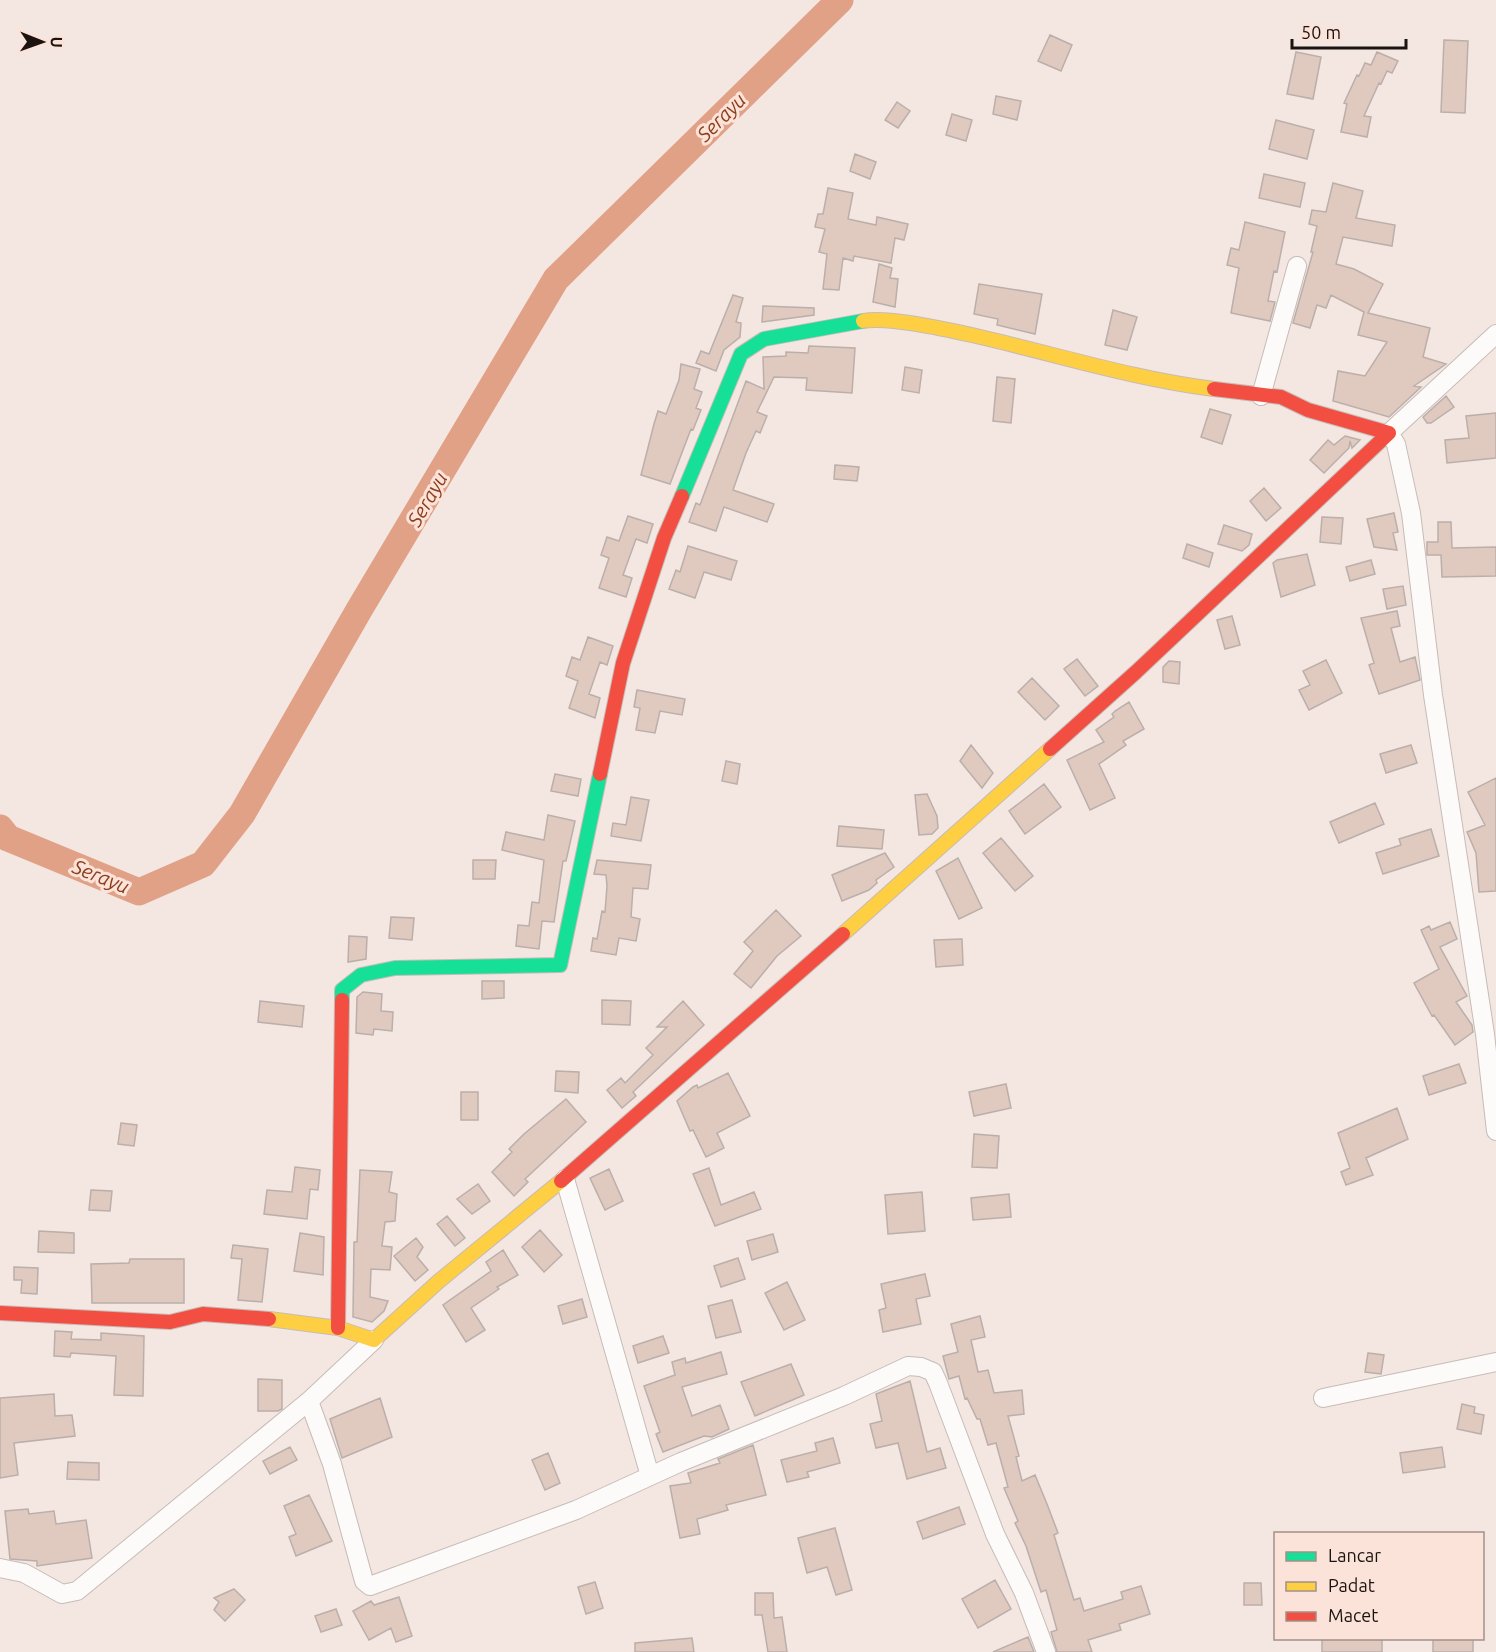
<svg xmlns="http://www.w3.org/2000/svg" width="1496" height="1652" viewBox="0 0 1496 1652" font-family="Ubuntu,sans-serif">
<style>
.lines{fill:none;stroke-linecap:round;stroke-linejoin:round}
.river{stroke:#e1a187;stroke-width:27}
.building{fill:#e0c9bf;stroke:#baafab;stroke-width:1.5}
.street-casing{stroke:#c6bcb7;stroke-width:20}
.fast-casing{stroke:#c6bcb7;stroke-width:16}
.slow-casing{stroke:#c6bcb7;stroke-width:16}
.jam-casing{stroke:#c6bcb7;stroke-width:16}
.street{stroke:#fdfbfa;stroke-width:18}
.fast{stroke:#16e098;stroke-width:14}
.slow{stroke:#ffcf43;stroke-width:14}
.jam{stroke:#f24e42;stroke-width:14}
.labels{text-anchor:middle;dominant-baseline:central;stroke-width:6;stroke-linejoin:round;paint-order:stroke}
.water-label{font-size:20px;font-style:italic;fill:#8c3d1a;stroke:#fce3d9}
</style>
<rect width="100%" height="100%" fill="#f4e6e1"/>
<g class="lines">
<path class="river" d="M0,828L8,838L139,892L203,864L242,814L359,610L556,279L840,0"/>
</g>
<path class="building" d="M1050,35L1072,45L1061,71L1038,61Z
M1444,40L1468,41L1465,113L1441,112Z
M1296,52L1321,57L1313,99L1287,94Z
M1377,52L1398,61L1392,73L1387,71L1381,84L1379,83L1364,116L1371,117L1367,137L1341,132L1347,104L1344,103L1357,75L1359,76L1365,63L1371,65Z
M996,96L1021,101L1017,120L993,114Z
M897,102L910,111L898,128L885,120Z
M952,114L972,120L966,141L946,135Z
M1276,120L1314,130L1307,159L1269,149Z
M855,154L876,162L870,179L850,171Z
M1264,174L1305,183L1300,207L1259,198Z
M1333,183L1363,191L1356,218L1395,225L1392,246L1343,237L1336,264L1354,269L1383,284L1368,313L1430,328L1423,357L1446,364L1414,386L1421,387L1389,417L1333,401L1338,371L1365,376L1387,342L1358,335L1364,312L1331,295L1326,308L1317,305L1310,328L1293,323L1313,252H1311L1317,226L1309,224L1312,210L1326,212Z
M828,188L853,193L848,219L876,225L877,217L908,224L904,240L895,238L891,263L854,256L853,261L843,258L839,290L823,289L827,254L819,252L825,229L815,227L818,214H823Z
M1245,222L1285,232L1277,272L1274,271L1268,301L1275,302L1270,321L1231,313L1239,268L1227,265L1231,248L1239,250Z
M879,264L892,268L890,278L898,279L895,307L873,302Z
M979,284L1042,294L1035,334L997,325L998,319L974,314Z
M733,295L743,298L736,322L741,323L740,337L724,350L716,371L696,363L701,351L709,354Z
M763,306L814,308V315L762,322Z
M1113,310L1137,317L1127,350L1105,345Z
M809,346L855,348L852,393L806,390L807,378L774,377L757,412L767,416L760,433L756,431L746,453L733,490L774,504L767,522L724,507L716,531L689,522L696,503L700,505L746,381L764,389L763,357L786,356V352L808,353Z
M681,364L700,369L694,389L702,392L696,408L701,410L693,430L691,429L670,484L641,475L654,424L658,411L666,414L679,380Z
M905,367L922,370L919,393L902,390Z
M997,377L1015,379L1011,423L993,421Z
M1446,396L1454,407L1431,423H1427L1423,417Z
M1210,409L1231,415L1222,444L1201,437Z
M1496,413V458L1447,463L1445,440L1469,438L1466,416Z
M1345,436L1360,440L1352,448L1350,441L1349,448L1324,473L1310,460L1328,440L1334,445Z
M835,465L859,467L857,481L834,479Z
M1264,488L1281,508L1266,521L1250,501Z
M1394,513L1398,532L1393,533L1397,550L1374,547L1367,519Z
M628,516L653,524L647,543L636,539L623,575L632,578L626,597L599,588L609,558L601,555L607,537L619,541Z
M1322,517L1343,518L1341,544L1320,542Z
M1438,522H1451L1452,548L1496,547V576L1442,577L1441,555H1427V542H1438Z
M1224,525L1252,534L1249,545L1242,551L1218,544Z
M1187,544L1213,553L1209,567L1183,558Z
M688,546L737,561L731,580L704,572L695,598L669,589L676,570L680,572Z
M1307,554L1315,585L1281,597L1273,563L1277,560Z
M1371,560L1375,574L1350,581L1346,567Z
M1403,586L1406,605L1387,609L1383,589Z
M1397,611L1400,626L1391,628L1400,662L1415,657L1420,680L1379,694L1369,665L1374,663L1361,618Z
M1232,616L1240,645L1225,649L1217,620Z
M588,637L613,646L607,665L600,662L589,694L600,698L595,718L569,708L578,681L566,676L572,657L580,660Z
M1077,659L1098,686L1085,696L1064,669Z
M1326,660L1342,693L1309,710L1299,690L1310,685L1303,671Z
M1169,661L1180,662L1179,684L1163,682V667Z
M1032,678L1059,706L1045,720L1018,692Z
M637,690L685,699L682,715L660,711L655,733L636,730L640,708L634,707Z
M1129,702L1144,729L1123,741L1126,745L1099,764L1115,798L1090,810L1067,760L1104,742L1096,730L1114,717L1112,714L1115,711Z
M971,745L993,773L982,788L960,761Z
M1411,745L1417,763L1386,773L1380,754Z
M726,761L740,764L737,784L722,781Z
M555,774L581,779L578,796L551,791Z
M1496,778V891L1479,892L1476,853L1467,832L1485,825L1468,792Z
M1044,784L1061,807L1025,834L1009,811Z
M927,794L937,816L938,828L932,834L919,835L915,795Z
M631,797L649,800L641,841L611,836L613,823L626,825Z
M1375,803L1384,824L1339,843L1330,822Z
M548,815L575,821L566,861H563L554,922L542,921L539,949L516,946L518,925L529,926L532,902L539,903L544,860L502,850L506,832L544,840Z
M839,826L884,830L882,849L837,846Z
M1431,829L1439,856L1383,874L1376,853L1401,845L1399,839Z
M1001,838L1033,876L1015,891L983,853Z
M885,853L894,867L876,880L877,883L869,890L842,901L832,875Z
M958,858L982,908L959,919L936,871Z
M473,860H496L495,879H473Z
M597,860L651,865L648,889L633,888L631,917L640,919L636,941L619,938L616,955L591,951L593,938L597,939L602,911L605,912L607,886L606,875L594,874Z
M776,910L801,936L777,956L751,988L734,974L753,951L744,942Z
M391,917L414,918L412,940L389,938Z
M1450,922L1457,939L1440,947L1467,996L1456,1002L1472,1025L1473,1032L1455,1045L1434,1015L1432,1016L1414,983L1439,969L1421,930L1429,926L1431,930Z
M349,936L367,937L366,959L348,962Z
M962,939L963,965L936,967L934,940Z
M482,981H504V998L482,999Z
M363,992L382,994L381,1011L393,1012L392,1031L374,1029L373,1035L356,1033L357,997Z
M602,1000L631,1001L630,1025L602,1024Z
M260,1001L304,1006L302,1027L258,1022Z
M683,1001L704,1025L633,1092L636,1096L622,1108L607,1090L621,1078L625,1083L653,1055L646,1048L667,1027H657Z
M1459,1064L1466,1083L1429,1095L1423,1076Z
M556,1071L579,1072L578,1093L555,1091Z
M728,1073L750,1116L717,1133L724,1148L706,1157L693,1130L690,1131L677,1101L693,1087L697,1085L698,1088Z
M1006,1084L1011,1108L974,1116L969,1092Z
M461,1092H478V1120H461Z
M566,1099L586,1122L525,1179L528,1182L514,1196L492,1172L512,1152L509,1149L524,1134Z
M1397,1108L1408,1139L1366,1158L1373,1175L1346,1185L1341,1172L1350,1168L1338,1133Z
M121,1123L137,1125L134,1146L118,1144Z
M974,1134L999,1136L997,1168L972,1167Z
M295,1167L320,1170L318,1190L310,1189L307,1219L264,1214L267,1190L292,1192Z
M709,1168L721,1205L754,1192L761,1209L715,1226L693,1174Z
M609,1169L623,1201L605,1210L590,1178Z
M360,1170L392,1172L389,1192L397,1194L395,1221L385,1222L382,1246L392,1247L390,1270L371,1269L370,1297L388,1301L384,1311L372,1322L353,1317L354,1242H357Z
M478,1184L490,1201L472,1214L457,1199Z
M91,1190L112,1191L110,1211L89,1210Z
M922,1192L925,1231L888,1234L885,1195Z
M1009,1194L1011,1217L973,1220L971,1198Z
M447,1216L465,1238L455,1246L437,1224Z
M540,1230L562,1255L544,1272L522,1247Z
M39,1231L74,1233V1253L38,1252Z
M300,1233L324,1237L323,1275L294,1271Z
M773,1234L778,1252L752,1260L747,1241Z
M416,1238L423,1247L417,1257L428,1270L415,1281L394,1256Z
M233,1245L268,1249L262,1302L238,1300L242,1259L231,1258Z
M503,1250L518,1275L497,1287L499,1289L471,1308L485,1330L466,1342L443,1305L491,1271L486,1262Z
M738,1258L745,1279L721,1287L714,1266Z
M130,1259H184V1303H92L91,1264L129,1263Z
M14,1267L38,1268L37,1294L21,1293L22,1280H14Z
M925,1274L930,1296L916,1299L921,1324L883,1332L879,1310L886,1308L881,1284Z
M787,1282L805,1320L784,1330L765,1293Z
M582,1299L587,1317L563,1324L558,1306Z
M732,1300L741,1332L716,1338L708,1306Z
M980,1316L985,1337L971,1340L978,1372L988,1370L994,1393L1022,1390L1024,1414L1008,1416L1019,1456L1016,1457L1022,1481L1035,1475L1047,1504L1058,1533L1054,1535L1074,1600L1080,1598L1084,1611L1123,1599L1121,1592L1141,1586L1150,1614L1119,1624L1121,1630L1088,1640L1092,1652H1057L1051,1632L1057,1630L1046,1590L1041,1592L1026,1546L1015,1523L1018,1521L1004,1488L1008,1487L996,1443L988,1445L980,1419H977L967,1398L965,1399L959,1376L949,1379L943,1356L958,1352L951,1324Z
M55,1331L72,1332L71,1339L101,1340V1333L144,1336L143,1396L114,1395L116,1356L71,1353L70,1357L54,1356Z
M663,1336L669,1353L638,1363L633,1346Z
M721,1352L727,1374L682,1387L692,1416L720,1405L729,1429L712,1437L704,1436L663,1452L656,1434L660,1432L644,1386L675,1375L672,1362L685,1358L686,1363Z
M1368,1353L1384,1355L1381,1374L1365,1372Z
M791,1364L804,1395L755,1416L741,1382Z
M258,1379L282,1380V1409L278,1411H258Z
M910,1381L927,1452L940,1448L946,1468L907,1479L898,1443L876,1448L870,1424L882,1421L876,1394Z
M54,1394L55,1416L72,1415L75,1436L14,1443L18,1475L0,1478V1398Z
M380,1398L392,1437L342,1458L330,1419Z
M1462,1404L1475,1407L1474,1413L1484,1415L1481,1434L1457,1429Z
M833,1438L840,1463L807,1472L809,1477L787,1482L781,1460L817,1451L815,1443Z
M753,1445L766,1495L726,1505L728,1510L697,1519L700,1534L680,1538L670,1486L691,1483L688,1473L720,1463L718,1459Z
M290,1447L297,1460L270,1474L263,1461Z
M1442,1447L1445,1467L1403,1473L1400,1453Z
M548,1453L560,1483L545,1490L532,1460Z
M68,1462L99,1463V1480L67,1479Z
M309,1495L332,1541L296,1556L289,1537L296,1534L284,1506Z
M959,1507L965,1524L923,1539L917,1522Z
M28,1509L29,1514L54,1511L56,1524L86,1520L92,1558L37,1566V1561L10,1559L5,1511Z
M835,1528L852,1590L836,1595L827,1567L807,1573L798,1538Z
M995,1580L1011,1609L978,1628L962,1599Z
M595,1582L603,1608L586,1614L578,1587Z
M1244,1583H1261L1262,1605H1244Z
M234,1589L245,1600L225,1621L214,1610L219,1602L214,1598Z
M755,1593H773L774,1618L782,1617L787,1652H768L762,1615H755Z
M399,1597L412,1636L396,1642L391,1628L369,1640L353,1611L371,1601L374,1605Z
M336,1609L342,1625L321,1632L315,1616Z
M1028,1637L1034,1652H993Z
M692,1638L694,1652H635V1643Z
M1322,1638H1382V1652H1322Z
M1433,1638H1473V1652H1433Z"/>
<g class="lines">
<defs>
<path id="street" d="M1496,334L1389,433L1396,444L1411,513L1433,695L1485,1034L1496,1131
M1261,396L1297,266
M565,1179L650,1476
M1323,1398L1496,1362
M309,1401L332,1464L364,1581L370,1586L576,1510L681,1462L844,1396L908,1366L921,1367L933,1372L938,1383L995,1534L1024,1593L1046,1652
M0,1568L24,1573L62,1594L77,1591L309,1401L374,1340"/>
<path id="fast" d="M682,496L741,354L764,339L863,321
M342,1000V990L361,975L395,968L560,965L600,774"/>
<path id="slow" d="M863,321C889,316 949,330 976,336C1055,354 1134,379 1214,389
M843,934L1050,749
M269,1319L338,1328L374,1340L439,1281L561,1181"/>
<path id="jam" d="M1214,389L1281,397L1308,410L1389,433
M1050,749L1136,672L1389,433
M600,774L623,663L664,538L682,496
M561,1181L843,934
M0,1313L170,1322L203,1314L269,1319
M338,1328L342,1000"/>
</defs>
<use href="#street" class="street-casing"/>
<use href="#fast" class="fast-casing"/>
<use href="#slow" class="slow-casing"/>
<use href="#jam" class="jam-casing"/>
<use href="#street" class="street"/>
<use href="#fast" class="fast"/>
<use href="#slow" class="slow"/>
<use href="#jam" class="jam"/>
</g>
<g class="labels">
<g class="water-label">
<text transform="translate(721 117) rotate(-45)">Serayu</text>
<text transform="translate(427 499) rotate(-60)">Serayu</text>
<text transform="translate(101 876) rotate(22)">Serayu</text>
</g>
</g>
<rect x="1274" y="1532" width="210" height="108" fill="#fce3d9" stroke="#a29089" stroke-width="1.5"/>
<rect x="1286" y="1552" width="30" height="9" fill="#16e098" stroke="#a29089" stroke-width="1.5"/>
<text x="1328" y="1562" font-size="18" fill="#1b1310">Lancar</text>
<rect x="1286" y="1582" width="30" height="9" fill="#ffcf43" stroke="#a29089" stroke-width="1.5"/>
<text x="1328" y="1592" font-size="18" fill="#1b1310">Padat</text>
<rect x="1286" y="1612" width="30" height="9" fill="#f24e42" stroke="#a29089" stroke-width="1.5"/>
<text x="1328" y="1622" font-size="18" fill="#1b1310">Macet</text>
<g transform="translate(42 42) rotate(91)" stroke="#fce3d9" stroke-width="4.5" paint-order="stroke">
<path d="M0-4.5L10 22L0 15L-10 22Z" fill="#1b1310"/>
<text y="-9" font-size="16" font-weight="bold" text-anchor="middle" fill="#1b1310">U</text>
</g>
<path d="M1292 39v9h114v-9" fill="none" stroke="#1b1310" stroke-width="3"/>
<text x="1301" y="39" font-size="18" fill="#1b1310" stroke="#fce3d9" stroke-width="4.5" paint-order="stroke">50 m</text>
</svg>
